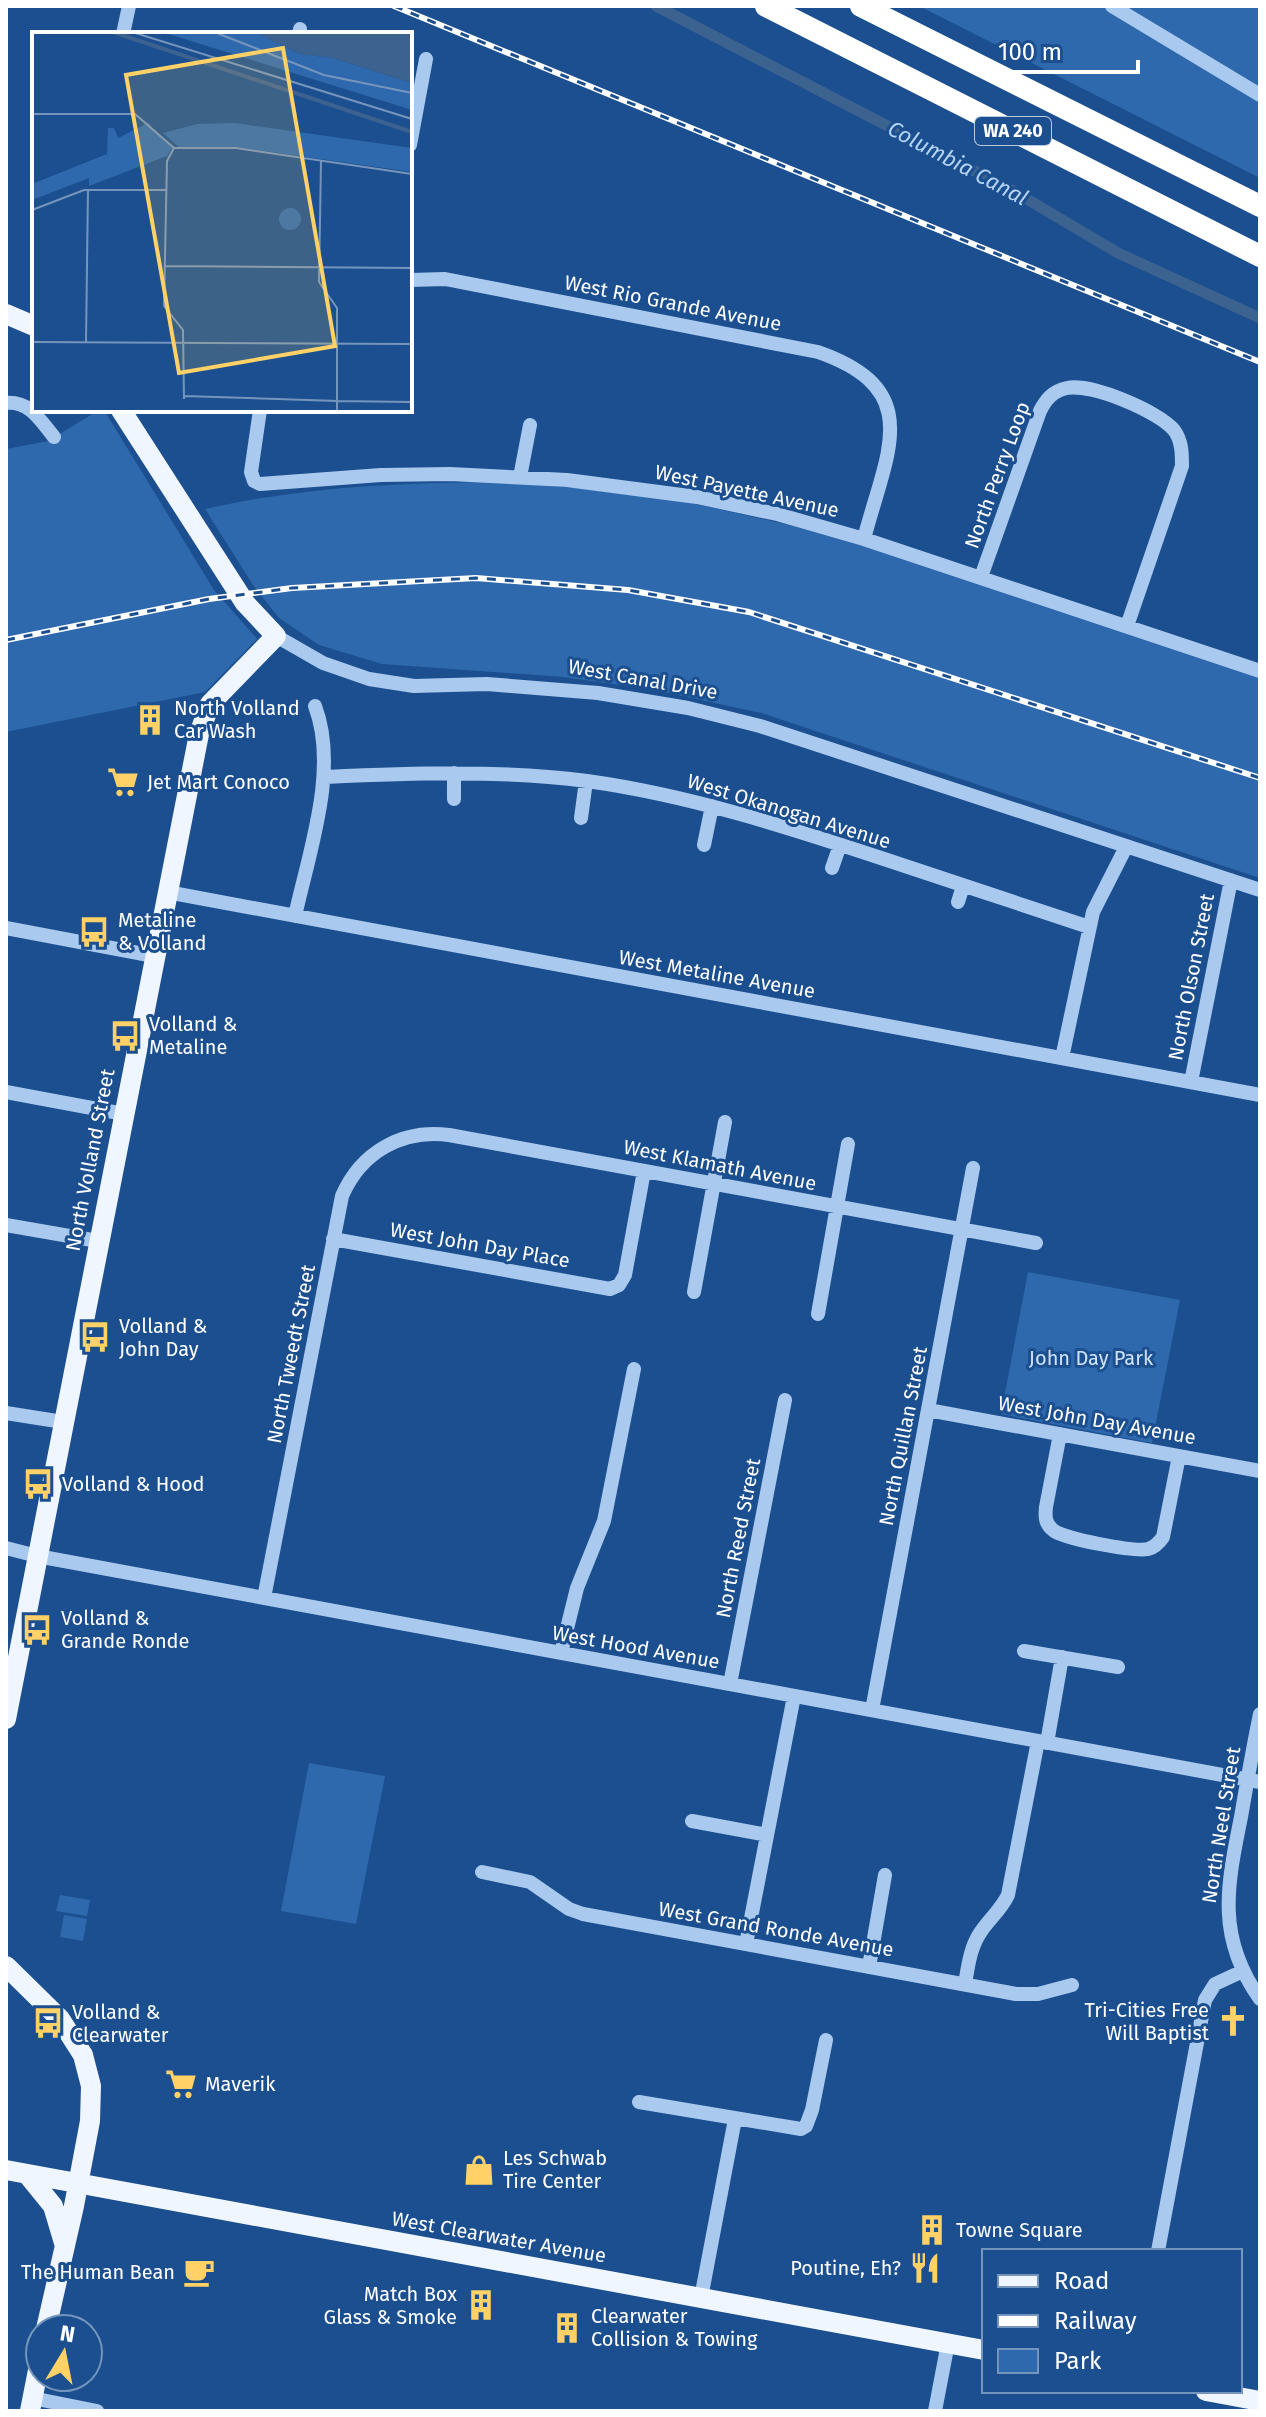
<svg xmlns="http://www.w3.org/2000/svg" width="1266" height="2417" viewBox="0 0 1266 2417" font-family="'Fira Sans',sans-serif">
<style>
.green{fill:#2e69ad}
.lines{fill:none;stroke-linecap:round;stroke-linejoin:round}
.canal{stroke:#3c6290;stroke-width:11}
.minor{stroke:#a9c9ee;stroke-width:14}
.major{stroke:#f0f6ff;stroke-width:20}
.highway{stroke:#fff;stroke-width:22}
.rail-casing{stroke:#fff;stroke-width:6}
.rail{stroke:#1b4f8f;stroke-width:3;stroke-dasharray:9;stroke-linecap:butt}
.labels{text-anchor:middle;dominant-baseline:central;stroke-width:6;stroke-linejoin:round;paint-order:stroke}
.shield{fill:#1b4f8f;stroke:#bbcadd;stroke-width:2}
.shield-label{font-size:18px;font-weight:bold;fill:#fff}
.street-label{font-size:20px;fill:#fff;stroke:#1b4f8f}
.poi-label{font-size:20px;fill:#fff;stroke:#1b4f8f;text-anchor:start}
.park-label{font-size:20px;fill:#cfe3fa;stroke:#1b4f8f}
.water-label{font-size:22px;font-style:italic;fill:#b5d3f5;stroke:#1b4f8f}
.inset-river{fill:none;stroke:#3c6290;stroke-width:4}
.inset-road{fill:none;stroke:#7695bc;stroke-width:2}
.view{fill:#ffd166;fill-opacity:0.15;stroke:#ffd166;stroke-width:4}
.inset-edge{fill:none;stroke:#fff;stroke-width:4}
</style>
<rect width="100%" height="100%" fill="#1b4f8f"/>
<path class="green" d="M919,6H1260V178Z
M99,410H104L214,590L257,639L205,692L6,732V449L48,441Z
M486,482L579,488L678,500L785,524L882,551L1260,677V878L761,713L650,689L563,677L382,664L319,645L279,618L253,585L205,509C297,488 392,483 486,482Z
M1028,1272L1180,1300L1152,1443L1001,1414Z
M309,1763L385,1776L356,1924L281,1911Z
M60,1895L90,1900L87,1916L56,1911Z
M64,1915L87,1919L83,1941L60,1937Z"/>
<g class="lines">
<path class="canal" d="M656,6L1015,192L1118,253L1260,318"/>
<path class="minor" d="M1112,6L1260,95
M123,34L129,6
M299,34L300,29
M410,145L426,59
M410,280L445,279L818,352C927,390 886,453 864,539
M6,403C30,401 40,420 54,437
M260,410L251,472L254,481L260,484L381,475L450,474L567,480L697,497L777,514L864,539L1260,671
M520,477L530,425
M981,577L1040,411C1046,399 1053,391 1067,388C1091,383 1158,411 1174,430C1182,441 1182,453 1182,466L1127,626
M276,636L323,663L369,679L414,686L487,684L598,693L688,708L760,726L1260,890
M326,777C413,773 500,770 587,781C688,795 784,826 881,858C950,881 1020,904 1089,927
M454,799V773
M581,818L586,781
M704,845L712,806
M832,868L840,845
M167,892L1260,1095
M958,902L963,886
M295,916C309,852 339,769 315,706
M6,928L154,956
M1062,1058L1093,912L1126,847
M1191,1082L1231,880
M6,1092L124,1114
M6,1225L98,1241
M333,1239L610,1289L619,1285L625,1275L644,1171
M694,1292L725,1122
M818,1314L848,1144
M928,1410L1260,1471
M6,1413L63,1422
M1060,1434L1046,1507C1045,1516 1045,1524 1053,1530C1063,1539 1135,1552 1148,1549C1155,1547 1159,1543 1163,1537L1179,1456
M6,1548L37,1556L1260,1782
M264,1598L342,1196C361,1152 402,1129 449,1135L1036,1243
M1024,1651L1118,1667
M561,1653L577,1588L604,1521L634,1369
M730,1684L785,1400
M872,1710L973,1168
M1260,1714C1253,1748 1247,1782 1241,1817C1227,1886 1216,1937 1260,1999
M1047,1743L1062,1657
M692,1821L767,1835
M482,1872L530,1882L569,1909L583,1914L1016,1994H1038L1072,1985
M746,1944L794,1696
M869,1967L885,1875
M965,1984C968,1967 970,1948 980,1933C989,1919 1001,1910 1008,1895L1038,1741
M639,2102L801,2129L806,2126L812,2110L826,2040
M1158,2251L1205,2000L1215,1984L1243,1971
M701,2298L735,2119
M32,2398L97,2411
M935,2411L948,2343"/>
<path class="major" d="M6,314L34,326
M6,1719L199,734L210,704L276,636L245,603L121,410
M6,1966L60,2019L83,2055L91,2086L90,2121L74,2206L46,2329
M6,2170L984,2350
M27,2174L53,2206L64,2243
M1206,2391L1260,2401
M30,2411L40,2360"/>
<path class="highway" d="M766,6L1260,256
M861,6L1260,206"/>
<defs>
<path id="rail" d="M394,6L1260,362
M6,640L209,599L292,588L476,578L628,590L749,612L1260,778"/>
</defs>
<use href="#rail" class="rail-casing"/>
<use href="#rail" class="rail"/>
</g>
<defs>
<symbol id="building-bare" viewBox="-9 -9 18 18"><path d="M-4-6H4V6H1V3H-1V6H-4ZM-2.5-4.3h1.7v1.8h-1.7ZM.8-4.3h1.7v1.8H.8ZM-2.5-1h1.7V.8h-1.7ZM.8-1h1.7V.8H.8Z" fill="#ffd166" stroke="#1b4f8f" stroke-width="2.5" paint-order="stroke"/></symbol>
<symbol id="supermarket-bare" viewBox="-9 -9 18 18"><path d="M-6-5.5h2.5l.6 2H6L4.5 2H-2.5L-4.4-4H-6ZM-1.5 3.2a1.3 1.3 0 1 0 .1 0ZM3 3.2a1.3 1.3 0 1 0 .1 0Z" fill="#ffd166" stroke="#1b4f8f" stroke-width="2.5" paint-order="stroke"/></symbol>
<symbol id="bus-bare" viewBox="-9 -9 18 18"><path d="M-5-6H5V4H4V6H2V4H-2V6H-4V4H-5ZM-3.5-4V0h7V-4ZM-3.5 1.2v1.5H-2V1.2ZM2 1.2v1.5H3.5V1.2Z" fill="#ffd166" stroke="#1b4f8f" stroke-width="2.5" paint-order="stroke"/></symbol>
<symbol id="church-bare" viewBox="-9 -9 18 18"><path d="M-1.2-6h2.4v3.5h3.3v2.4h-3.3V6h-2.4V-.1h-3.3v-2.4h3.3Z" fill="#ffd166" stroke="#1b4f8f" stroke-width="2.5" paint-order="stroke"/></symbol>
<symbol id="shop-bare" viewBox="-9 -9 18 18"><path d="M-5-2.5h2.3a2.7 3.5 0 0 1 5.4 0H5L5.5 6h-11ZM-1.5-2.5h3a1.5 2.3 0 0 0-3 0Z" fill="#ffd166" stroke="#1b4f8f" stroke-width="2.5" paint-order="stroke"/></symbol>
<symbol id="restaurant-bare" viewBox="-9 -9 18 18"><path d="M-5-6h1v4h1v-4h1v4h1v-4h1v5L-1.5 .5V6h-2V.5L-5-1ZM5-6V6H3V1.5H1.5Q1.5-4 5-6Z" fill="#ffd166" stroke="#1b4f8f" stroke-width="2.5" paint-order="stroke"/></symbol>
<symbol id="cafe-bare" viewBox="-9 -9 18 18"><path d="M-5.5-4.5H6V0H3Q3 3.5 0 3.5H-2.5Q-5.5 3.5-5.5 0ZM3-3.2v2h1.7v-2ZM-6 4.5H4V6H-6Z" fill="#ffd166" stroke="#1b4f8f" stroke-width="2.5" paint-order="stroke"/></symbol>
</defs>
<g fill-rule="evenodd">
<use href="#building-bare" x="128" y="698" width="44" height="44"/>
<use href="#supermarket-bare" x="101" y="760" width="44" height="44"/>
<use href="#bus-bare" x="72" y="910" width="44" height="44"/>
<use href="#bus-bare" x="103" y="1014" width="44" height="44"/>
<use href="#bus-bare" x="73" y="1315" width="44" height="44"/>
<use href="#bus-bare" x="16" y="1462" width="44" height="44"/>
<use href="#bus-bare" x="15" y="1608" width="44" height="44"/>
<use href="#church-bare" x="1211" y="1999" width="44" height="44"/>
<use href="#bus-bare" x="26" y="2001" width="44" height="44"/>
<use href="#supermarket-bare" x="159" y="2062" width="44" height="44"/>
<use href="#shop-bare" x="457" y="2148" width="44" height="44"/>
<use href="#building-bare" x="910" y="2208" width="44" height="44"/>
<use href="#restaurant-bare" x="903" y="2246" width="44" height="44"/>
<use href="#cafe-bare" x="177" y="2250" width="44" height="44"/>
<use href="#building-bare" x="459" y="2283" width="44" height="44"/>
<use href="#building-bare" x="545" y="2306" width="44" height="44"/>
</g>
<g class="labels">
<rect class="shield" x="975" y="117" width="76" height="28" rx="6"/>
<g class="shield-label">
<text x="1013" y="131">WA 240</text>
</g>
<g class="street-label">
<text transform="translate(673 303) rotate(11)">West Rio Grande Avenue</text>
<text transform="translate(997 475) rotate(-70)">North Perry Loop</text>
<text transform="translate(747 491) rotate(12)">West Payette Avenue</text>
<text transform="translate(643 679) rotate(10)">West Canal Drive</text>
<text transform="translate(789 811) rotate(17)">West Okanogan Avenue</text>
<text transform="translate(717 974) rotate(10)">West Metaline Avenue</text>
<text transform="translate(1191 977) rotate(-79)">North Olson Street</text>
<text transform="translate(90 1160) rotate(-79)">North Volland Street</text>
<text transform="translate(720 1165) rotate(11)">West Klamath Avenue</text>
<text transform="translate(480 1245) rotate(10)">West John Day Place</text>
<text transform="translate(291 1354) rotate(-79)">North Tweedt Street</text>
<text transform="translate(1097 1420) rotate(10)">West John Day Avenue</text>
<text transform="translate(903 1436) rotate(-79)">North Quillan Street</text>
<text transform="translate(738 1538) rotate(-79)">North Reed Street</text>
<text transform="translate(636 1647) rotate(10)">West Hood Avenue</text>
<text transform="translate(1221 1825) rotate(-81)">North Neel Street</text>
<text transform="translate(776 1929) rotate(10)">West Grand Ronde Avenue</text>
<text transform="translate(499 2237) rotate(10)">West Clearwater Avenue</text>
</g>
<g class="poi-label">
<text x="174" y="708">North Volland<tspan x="174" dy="23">Car Wash</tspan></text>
<text x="147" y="782">Jet Mart Conoco</text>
<text x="118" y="920">Metaline<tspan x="118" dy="23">&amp; Volland</tspan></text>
<text x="149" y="1024">Volland &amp;<tspan x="149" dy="23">Metaline</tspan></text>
<text x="119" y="1326">Volland &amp;<tspan x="119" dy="23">John Day</tspan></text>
<text x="62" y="1484">Volland &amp; Hood</text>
<text x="61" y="1618">Volland &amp;<tspan x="61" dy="23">Grande Ronde</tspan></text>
<text x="1209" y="2010" text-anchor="end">Tri-Cities Free<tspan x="1209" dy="23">Will Baptist</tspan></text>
<text x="72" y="2012">Volland &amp;<tspan x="72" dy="23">Clearwater</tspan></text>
<text x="205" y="2084">Maverik</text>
<text x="503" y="2158">Les Schwab<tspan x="503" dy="23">Tire Center</tspan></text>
<text x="956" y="2230">Towne Square</text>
<text x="901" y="2268" text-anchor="end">Poutine, Eh?</text>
<text x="175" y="2272" text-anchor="end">The Human Bean</text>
<text x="457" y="2294" text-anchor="end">Match Box<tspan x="457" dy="23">Glass &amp; Smoke</tspan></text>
<text x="591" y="2316">Clearwater<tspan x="591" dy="23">Collision &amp; Towing</tspan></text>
</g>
<g class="park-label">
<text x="1091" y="1358">John Day Park</text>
</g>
<g class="water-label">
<text transform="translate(958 163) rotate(28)">Columbia Canal</text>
</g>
</g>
<g transform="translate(32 32)">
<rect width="380" height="380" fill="#1b4f8f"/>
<path d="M130,0H223L268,22L301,26L380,51V78ZM116,91L140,116L135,124L57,154V146L0,168V152L75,122L76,96H82L86,106ZM203,91L380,116V140L204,115L148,116L131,101L165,92ZM247 187a11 11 0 1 1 22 0a11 11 0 1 1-22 0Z" fill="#2e69ad"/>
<path d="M223,0H380V51L301,26L268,22Z" fill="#3c6290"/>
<path class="inset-river" d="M81,0L380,100"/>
<path class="inset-road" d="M100,0L380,87M182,0L292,43L380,61M0,82H103L142,116L135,129L132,274L151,298L152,367M142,116H204L380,142M289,128L287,250L305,276V312M0,178L52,158H134M133,234L380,236M0,310L380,312M54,310L56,157M305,312V369L380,370M152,364L305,369V380"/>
<path class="view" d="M251,16L303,314L147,341L94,43Z"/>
<rect width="380" height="380" class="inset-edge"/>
</g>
<rect width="1266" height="2417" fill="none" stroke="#ffffff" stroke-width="16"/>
<rect x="982" y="2249" width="260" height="144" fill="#1b4f8f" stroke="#7695bc" stroke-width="2"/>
<rect x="998" y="2275" width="40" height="12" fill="#f0f6ff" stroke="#7695bc" stroke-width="2"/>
<text x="1054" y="2289" font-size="24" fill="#ffffff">Road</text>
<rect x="998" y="2315" width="40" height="12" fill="#ffffff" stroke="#7695bc" stroke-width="2"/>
<text x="1054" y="2329" font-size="24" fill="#ffffff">Railway</text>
<rect x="998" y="2349" width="40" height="24" fill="#2e69ad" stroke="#7695bc" stroke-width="2"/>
<text x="1054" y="2369" font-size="24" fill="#ffffff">Park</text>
<g transform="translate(64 2353) rotate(10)"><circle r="38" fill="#1b4f8f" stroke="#7695bc" stroke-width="2"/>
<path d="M0-6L14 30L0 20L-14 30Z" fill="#ffd166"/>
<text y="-12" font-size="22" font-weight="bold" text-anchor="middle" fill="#ffffff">N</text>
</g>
<path d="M986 60v12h152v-12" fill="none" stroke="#ffffff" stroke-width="4"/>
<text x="998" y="60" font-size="24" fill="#ffffff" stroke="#1b4f8f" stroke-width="6" paint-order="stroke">100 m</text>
</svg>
